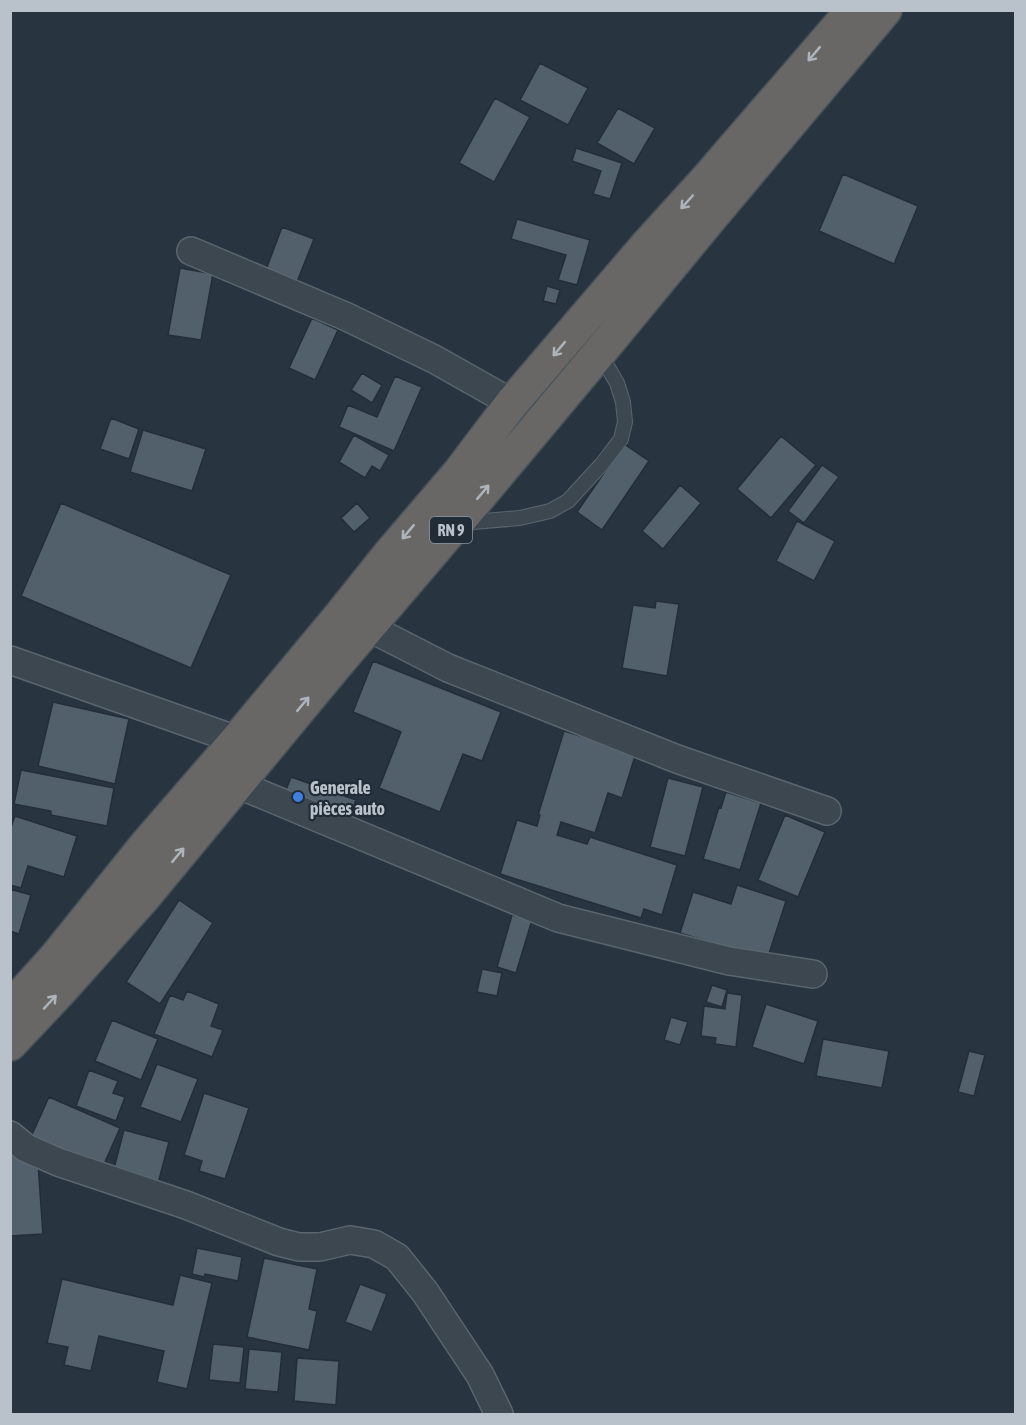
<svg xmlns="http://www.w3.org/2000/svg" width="1026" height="1425" viewBox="0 0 1026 1425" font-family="'Asap Condensed',sans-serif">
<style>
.building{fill:#52606b;stroke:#232e38;stroke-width:1.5}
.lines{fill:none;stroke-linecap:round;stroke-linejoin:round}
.service-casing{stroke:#5a656d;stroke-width:16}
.minor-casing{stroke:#5a656d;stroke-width:30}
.trunk-casing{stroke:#47525b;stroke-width:36}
.service{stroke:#3c4750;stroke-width:14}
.minor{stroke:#3c4750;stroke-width:27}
.trunk{stroke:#686765;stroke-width:33}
.oneway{stroke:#adb4bb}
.shop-dot{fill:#3f7fe0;stroke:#212c36;stroke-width:2}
.labels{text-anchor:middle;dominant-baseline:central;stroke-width:4.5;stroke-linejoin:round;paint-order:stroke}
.shield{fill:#212c36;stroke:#8b959e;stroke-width:1.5}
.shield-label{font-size:16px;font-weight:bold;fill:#b9c2ca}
.poi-label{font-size:18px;font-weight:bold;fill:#b9c2ca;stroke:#212c36;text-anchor:start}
</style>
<rect width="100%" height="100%" fill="#283540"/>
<path class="building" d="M540,63L588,88L568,125L520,100Z
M495,98L530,117L494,182L459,163Z
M618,108L655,128L634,164L597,143Z
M576,148L622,163L610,199L593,194L601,171L572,161Z
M843,174L918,206L894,264L819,231Z
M517,219L590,240L577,285L558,280L566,255L511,239Z
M282,227L314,239L295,287L264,275Z
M180,268L213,274L201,340L168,335Z
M547,286L560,290L556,304L543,301Z
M312,318L338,330L315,380L289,368Z
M362,373L382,385L372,403L351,390Z
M395,376L422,387L394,451L339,427L348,405L377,417Z
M111,418L139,429L129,459L100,449Z
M143,430L206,449L192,491L130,472Z
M354,435L389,455L380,471L372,466L365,478L339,462Z
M781,436L816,465L771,518L737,489Z
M624,444L649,461L602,530L577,512Z
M822,465L839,477L804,523L788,511Z
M680,485L701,503L663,549L642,531Z
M61,503L231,575L191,668L21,596Z
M357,503L370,518L354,532L341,518Z
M797,521L835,541L814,581L776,561Z
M656,601L679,604L667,676L622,668L633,605L655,608Z
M373,661L501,712L482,761L463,754L440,812L379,788L401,732L353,712Z
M53,702L129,719L115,784L38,766Z
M564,731L636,753L622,798L608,793L595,833L561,822L557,835L587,844L590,837L677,865L662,915L644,909L641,918L500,874L517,820L537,826L540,815H538Z
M21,770L114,788L107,826L51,815V811L14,804Z
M291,777L356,800L350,818L284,795Z
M668,778L703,787L685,856L650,847Z
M726,792L761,803L740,870L703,859L719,807L721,808Z
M785,815L825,832L798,897L758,880Z
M15,816L77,836L64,877L28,866L21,888L10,885V830Z
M737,885L786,901L767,960L680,933L693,892L731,904Z
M10,889L31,895L19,934L10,931Z
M179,900L213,923L160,1004L126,982Z
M512,915L532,920L516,973L497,967Z
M482,969L502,973L497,996L477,992Z
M712,985L727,990L722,1007L706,1002Z
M187,991L219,1004L211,1026L223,1030L212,1057L154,1034L170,995L183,1000Z
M727,993L742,995L736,1047L715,1044L716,1038L701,1036L704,1006L725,1009Z
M766,1004L818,1021L804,1064L752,1047Z
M671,1017L688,1022L680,1045L664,1040Z
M112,1020L158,1039L141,1080L95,1061Z
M823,1039L889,1051L882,1088L816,1076Z
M969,1051L985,1055L974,1096L958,1092Z
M157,1064L198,1079L181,1122L140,1107Z
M89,1070L118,1081L113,1093L125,1097L116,1121L76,1106Z
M204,1093L249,1108L225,1179L199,1171L202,1161L184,1155Z
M49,1097L120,1128L101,1171L30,1139Z
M124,1130L169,1142L157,1187L112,1176Z
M10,1149L38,1164L43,1234L10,1236Z
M197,1248L242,1257L238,1281L205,1274L204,1277L192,1274Z
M264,1258L317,1269L309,1309L317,1311L309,1350L247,1337Z
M180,1275L212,1283L187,1389L157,1382L164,1351L99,1336L91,1371L64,1365L68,1347L47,1343L62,1279L173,1305Z
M360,1284L387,1294L372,1332L345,1322Z
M213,1344L244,1347L240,1383L209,1380Z
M249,1349L282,1352L278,1392L245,1389Z
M297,1358L339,1361L336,1405L294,1401Z"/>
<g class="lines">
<defs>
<path id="service" d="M461,523L520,518L550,511L568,501L602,464L621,439L625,422L623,402L617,383L600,354"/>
<path id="minor" d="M191,251L347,317L434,359L512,403
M368,627L448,668L677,759L827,811
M10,660L237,740
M237,784L558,918L729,961L813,974
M10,1135L26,1148L58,1162L186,1205L279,1242L299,1247H320L350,1240L374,1244L397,1257L425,1292L480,1375L499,1414"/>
<path id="trunk" d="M10,1008L56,957L146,845L237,740L341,615L389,555L459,473L512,403L648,244L708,178L853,10
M10,1044L59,992L143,898L335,666L456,524L599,353L711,217L885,10"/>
</defs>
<use href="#service" class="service-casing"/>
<use href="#minor" class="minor-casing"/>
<use href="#trunk" class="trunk-casing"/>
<use href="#service" class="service"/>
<use href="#minor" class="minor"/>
<use href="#trunk" class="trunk"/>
</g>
<defs><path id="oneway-shaft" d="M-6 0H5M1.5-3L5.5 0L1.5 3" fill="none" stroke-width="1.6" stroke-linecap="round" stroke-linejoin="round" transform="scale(1.5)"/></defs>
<g class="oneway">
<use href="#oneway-shaft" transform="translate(814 54) rotate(130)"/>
<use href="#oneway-shaft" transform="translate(687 202) rotate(132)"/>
<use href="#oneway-shaft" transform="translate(559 349) rotate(130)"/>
<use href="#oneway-shaft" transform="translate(483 492) rotate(-50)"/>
<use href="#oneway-shaft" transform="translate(408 532) rotate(130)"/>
<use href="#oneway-shaft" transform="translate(303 704) rotate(-50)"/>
<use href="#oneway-shaft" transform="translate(178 855) rotate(-50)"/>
<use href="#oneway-shaft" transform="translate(50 1002) rotate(-47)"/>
</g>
<circle class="shop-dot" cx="298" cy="797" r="6"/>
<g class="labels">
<rect class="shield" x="430" y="517" width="42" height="26" rx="4.5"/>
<g class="shield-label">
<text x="451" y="530">RN 9</text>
</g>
<g class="poi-label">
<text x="310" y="787">Generale<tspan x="310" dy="21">pièces auto</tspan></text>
</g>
</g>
<rect width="1026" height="1425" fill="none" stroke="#b9c2ca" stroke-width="24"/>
</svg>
